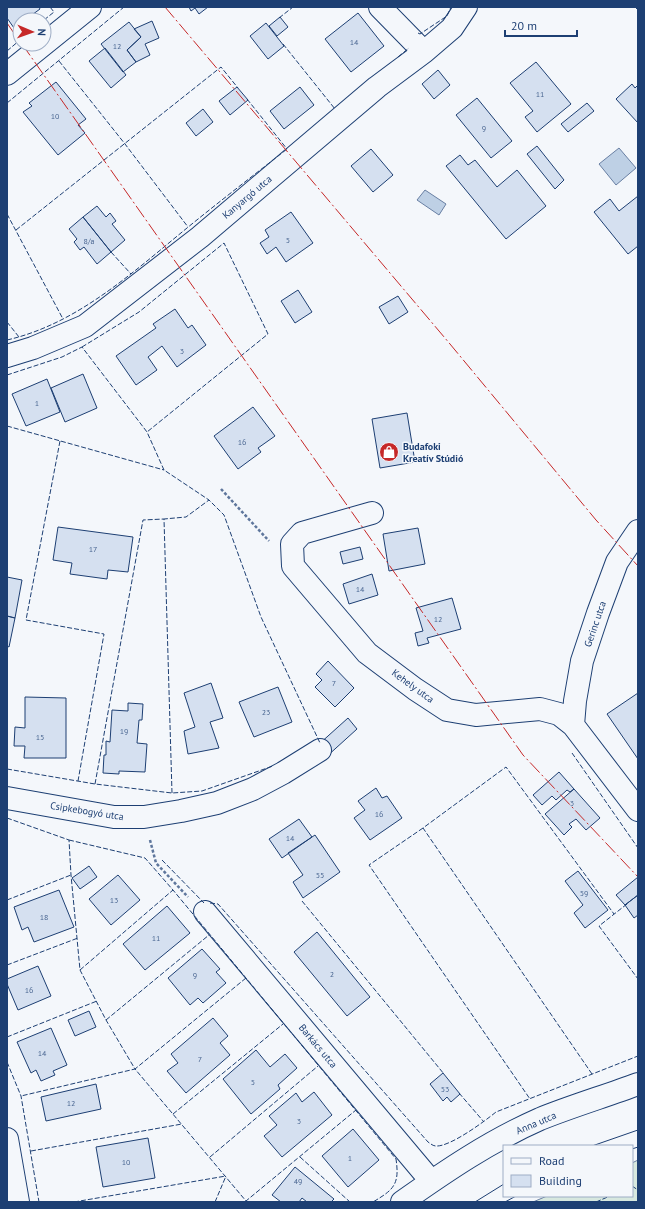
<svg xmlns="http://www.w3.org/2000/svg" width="645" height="1209" viewBox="0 0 645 1209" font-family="'PT Sans',sans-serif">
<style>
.green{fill:#d7e8df;stroke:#687fa3}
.water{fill:#bed0e5;stroke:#687fa3}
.building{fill:#d5e0f0;stroke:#1d3f73}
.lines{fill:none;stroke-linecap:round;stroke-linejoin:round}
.minor-casing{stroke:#1d3f73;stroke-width:24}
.tertiary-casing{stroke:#1d3f73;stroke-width:24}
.path{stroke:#5e769c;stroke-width:2.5;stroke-dasharray:3 2;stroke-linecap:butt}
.minor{stroke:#f4f7fb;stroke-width:22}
.tertiary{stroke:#f4f7fb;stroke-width:22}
.tram{stroke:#1d3f73;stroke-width:1}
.fence{stroke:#1d3f73;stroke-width:1;stroke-dasharray:5 2;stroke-linecap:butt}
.power{stroke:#c62828;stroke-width:1;stroke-dasharray:14 3 2 3;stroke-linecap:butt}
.labels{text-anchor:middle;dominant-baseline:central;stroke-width:3;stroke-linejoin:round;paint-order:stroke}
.number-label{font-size:8px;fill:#4b6792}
.street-label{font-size:10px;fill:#1d3f73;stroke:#f4f7fb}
.poi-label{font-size:10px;font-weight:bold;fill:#1d3f73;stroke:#f4f7fb;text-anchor:start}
</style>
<rect width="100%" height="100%" fill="#f4f7fb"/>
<path class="green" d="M638,1160V1202H533L547,1196H632V1163Z"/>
<path class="water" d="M619,148L636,168L616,185L599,164Z
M425,190L446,204L439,215L417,200Z"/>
<path class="building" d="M7,7H39L40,9L25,20H20V24L14,28L7,18Z
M189,7H208L199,14L195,8L191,11Z
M358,13L384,46L351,72L325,39Z
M280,17L288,27L277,36L269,26Z
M152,21L159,38L145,44L150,55L136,62L127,50L141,37L134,29Z
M129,22L141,37L127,50L136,62L123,72L101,44Z
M266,23L284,46L268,59L250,36Z
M105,48L126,75L111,88L89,61Z
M536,62L571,104L537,132L525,117L533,111L510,83Z
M438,70L450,85L434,99L422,84Z
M56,82L86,119L78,125L85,133L58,155L23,112L32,106L29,103Z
M632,84L635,88L638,85V123L616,99Z
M237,87L248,100L230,115L219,101Z
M300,87L314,105L284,129L270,111Z
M477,98L512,141L491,158L456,115Z
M587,103L594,111L568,132L561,124Z
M203,109L213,122L196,136L186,123Z
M537,146L564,180L555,189L527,154Z
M371,149L393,175L373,192L351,166Z
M460,155L468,165L475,160L497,187L517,170L546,206L506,239L446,166Z
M638,196V246L628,254L594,212L610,199L619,211Z
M97,206L106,217L110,213L116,221L112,224L125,240L111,252L83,217Z
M291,212L313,243L286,262L276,247L267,254L260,243L269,237L265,230Z
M83,217L111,252L97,264L84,247L80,250L74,242L77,239L69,229Z
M298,290L312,312L295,323L281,301Z
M398,296L408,312L389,324L379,307Z
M175,309L188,328L192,325L206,345L177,367L162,346L148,357L157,370L136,385L116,356L156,328L153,324Z
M83,374L97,408L65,422L51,388Z
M47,379L60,412L26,426L12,394Z
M253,407L275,436L258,448L261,452L238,469L214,436Z
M407,413L415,462L380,468L372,419Z
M58,527L133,537L128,572L108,570L107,579L70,574L72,563L53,560Z
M418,528L425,564L389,571L383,534Z
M360,547L363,559L343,564L340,552Z
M372,574L378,595L349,604L343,584Z
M7,577L22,580L15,618L7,616Z
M452,598L461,629L427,638L429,643L418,646L415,633L423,631L416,608Z
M7,616L15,618L9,647L7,646Z
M328,661L354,688L335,707L315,687L322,680L316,674Z
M211,683L223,718L210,722L219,748L188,754L184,731L195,727L184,693Z
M278,687L292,722L254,737L239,702Z
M638,693V759L607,714Z
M25,697L66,698V758H24L25,746H14L15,727L25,728Z
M128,703L143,704L142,720H139L137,743L147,744L145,772L119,771V774L103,773L104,755H106V741L110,742L112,710L128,711Z
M348,718L357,729L325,758L318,745Z
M559,772L574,789L570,792L567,790L556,800L552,796L542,805L533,795Z
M376,788L382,798L387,796L402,818L370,840L354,818L365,810L358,801Z
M574,789L600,818L586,830L576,819L569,824L572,827L564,835L545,814Z
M299,819L312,837L282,858L269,839Z
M315,835L340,872L303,898L293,882L303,875L288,853Z
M89,866L97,877L80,889L72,878Z
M578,871L608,910L585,928L574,913L583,905L565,881Z
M118,875L140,900L111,925L89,899Z
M638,877V895L625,905L616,895Z
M59,890L74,927L34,942L28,927L22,930L14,907Z
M638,895V915L634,918L625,905Z
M167,906L190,933L145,970L123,944Z
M317,932L370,997L347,1016L294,952Z
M202,949L220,969L216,972L226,983L203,1003L198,998L190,1005L168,978Z
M38,966L51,996L18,1010L7,984V979Z
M89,1011L96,1027L75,1036L68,1020Z
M213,1018L228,1036L220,1043L230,1055L186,1093L167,1071L178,1063L171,1054Z
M51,1028L67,1065L53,1071L55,1075L41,1081L36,1070L31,1073L17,1042Z
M256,1050L270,1067L285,1054L297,1068L278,1085L280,1089L251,1114L223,1079Z
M443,1073L460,1094L451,1102L447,1097L443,1101L430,1084Z
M96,1084L101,1109L46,1121L41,1097Z
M314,1092L332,1115L282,1157L264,1136L277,1125L269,1116L296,1093L302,1102Z
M353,1129L379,1160L348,1187L322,1156Z
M148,1138L155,1178L103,1187L96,1147Z
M295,1167L334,1199L331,1202H307L302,1198L299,1202H281L272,1195Z"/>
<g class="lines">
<defs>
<path id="minor" d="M380,7L424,52
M7,74L90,7
M7,356L33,348L85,326L200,237L377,87L424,52L452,28L466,7
M372,513L302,533L292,544L293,566L367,653L415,689L447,710L476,715L540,709L559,714L573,725L638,810
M573,725L575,701L582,661L598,613L617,562L638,531
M7,798L114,817H144L181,811L217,803L253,789L283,773L320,750
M205,912L431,1181
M7,1139L18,1202"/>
<path id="tertiary" d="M402,1202C446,1171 490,1141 540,1119C572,1106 606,1096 638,1084"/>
</defs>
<use href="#minor" class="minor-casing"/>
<use href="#tertiary" class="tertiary-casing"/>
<path class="path" d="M221,489L269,541
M150,840L156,863L188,897"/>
<use href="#minor" class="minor"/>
<use href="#tertiary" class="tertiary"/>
<path class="tram" d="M592,1146L638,1130
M632,1149L638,1147
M475,1202L504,1184
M505,1202L516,1196"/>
<path class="fence" d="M635,7L638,10
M279,18L293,7
M44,20L54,12L50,7
M418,33L420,34L447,16L451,7
M283,44L335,109
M7,51L20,40
M398,57L409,48
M59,61L125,144L188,227
M247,99L287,149
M7,103L124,7
M7,214L63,319
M16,230L221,67L238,88
M111,252L131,274
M7,322L19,337
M7,340C77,324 132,273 187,228C220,201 254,175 287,149
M82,347L139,312L224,243L268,334L147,432
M7,375L62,357L82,347L147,432L164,470L209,500L224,515L261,617L320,743
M7,426L164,470
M60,441L26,620L104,634L78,781
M572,753L638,848
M7,769L95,784L172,793L202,791L273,766
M95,784L143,520L164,519
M172,793L164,519L186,517L209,500
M7,818L69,840L71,875L80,970L106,1020L135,1069L21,1096
M423,828L369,865L530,1099
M69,840L145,858L173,890L396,1159C400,1185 393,1190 373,1202
M162,860L204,903
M7,900L71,875
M302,901L444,1074
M210,903L218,904L428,1142C431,1144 433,1146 436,1146C450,1147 485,1121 496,1112L638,1056
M627,904L599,926L638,979
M7,965L78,938
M80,970L173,890
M246,978L135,1069L246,1201L356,1110
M106,1020L209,935
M7,1037L97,1001
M7,1062L21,1096L39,1202
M592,1074L423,828L506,767L614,914
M459,1093L484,1122
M173,1114L283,1024
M31,1151L182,1124
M210,1157L318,1066
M300,1157L350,1202
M632,1186L638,1190
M74,1202L226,1176
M215,1202L226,1176
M596,1202L610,1196"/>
<path class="power" d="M165,7L450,344L596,520L638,566
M7,23L20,42
M22,44L523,755L638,877"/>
</g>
<defs>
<symbol id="shop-disc" viewBox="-11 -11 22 22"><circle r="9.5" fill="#c62828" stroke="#f4f7fb"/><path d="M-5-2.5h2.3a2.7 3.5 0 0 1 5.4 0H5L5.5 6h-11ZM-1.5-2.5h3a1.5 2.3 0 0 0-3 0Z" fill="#fff"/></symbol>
</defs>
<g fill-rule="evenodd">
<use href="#shop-disc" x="378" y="441" width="22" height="22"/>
</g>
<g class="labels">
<g class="number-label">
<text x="354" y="42">14</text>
<text x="117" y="46">12</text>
<text x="540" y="94">11</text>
<text x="55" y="116">10</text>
<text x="484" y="128">9</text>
<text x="288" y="240">5</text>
<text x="89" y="241">8/a</text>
<text x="182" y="351">3</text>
<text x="37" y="403">1</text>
<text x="242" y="442">16</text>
<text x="93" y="549">17</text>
<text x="360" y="589">14</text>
<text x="438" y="619">12</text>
<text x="334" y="683">7</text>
<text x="266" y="712">23</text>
<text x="124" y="731">19</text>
<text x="40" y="737">15</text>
<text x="572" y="803">3</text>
<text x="379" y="814">16</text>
<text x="290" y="838">14</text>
<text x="320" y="875">55</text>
<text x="584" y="893">59</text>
<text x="114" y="900">13</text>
<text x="44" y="917">18</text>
<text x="156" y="938">11</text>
<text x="332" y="974">2</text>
<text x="195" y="975">9</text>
<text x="29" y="990">16</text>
<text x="42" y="1053">14</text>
<text x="200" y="1059">7</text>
<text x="253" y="1082">5</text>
<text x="445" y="1089">53</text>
<text x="71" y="1103">12</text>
<text x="299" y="1121">3</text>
<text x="350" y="1158">1</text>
<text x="126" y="1162">10</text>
<text x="298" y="1181">49</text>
</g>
<g class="street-label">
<text transform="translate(247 197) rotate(-40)">Kanyargó utca</text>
<text transform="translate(595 624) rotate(-71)">Gerinc utca</text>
<text transform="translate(413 686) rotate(36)">Kehely utca</text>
<text transform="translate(87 811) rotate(9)">Csipkebogyó utca</text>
<text transform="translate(318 1046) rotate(50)">Barkács utca</text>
<text transform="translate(536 1123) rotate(-23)">Anna utca</text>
</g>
<g class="poi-label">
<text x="403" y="446">Budafoki<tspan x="403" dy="12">Kreatív Stúdió</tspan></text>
</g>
</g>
<rect width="645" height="1209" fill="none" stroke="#1d3f73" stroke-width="16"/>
<rect x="503" y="1145" width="130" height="52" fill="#f4f7fb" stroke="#9eadc5"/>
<rect x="511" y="1158" width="20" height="6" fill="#f4f7fb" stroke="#9eadc5"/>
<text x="539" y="1165" font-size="12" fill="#1d3f73">Road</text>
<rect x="511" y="1175" width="20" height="12" fill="#d5e0f0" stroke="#9eadc5"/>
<text x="539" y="1185" font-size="12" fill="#1d3f73">Building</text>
<g transform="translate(32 32) rotate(92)"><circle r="19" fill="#f4f7fb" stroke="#9eadc5"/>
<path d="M0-3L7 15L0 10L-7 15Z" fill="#c62828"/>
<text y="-6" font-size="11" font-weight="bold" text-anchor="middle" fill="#1d3f73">N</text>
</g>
<path d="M505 30v6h72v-6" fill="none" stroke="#1d3f73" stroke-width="2"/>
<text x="511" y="30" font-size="12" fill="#1d3f73" stroke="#f4f7fb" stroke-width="3" paint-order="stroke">20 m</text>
</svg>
